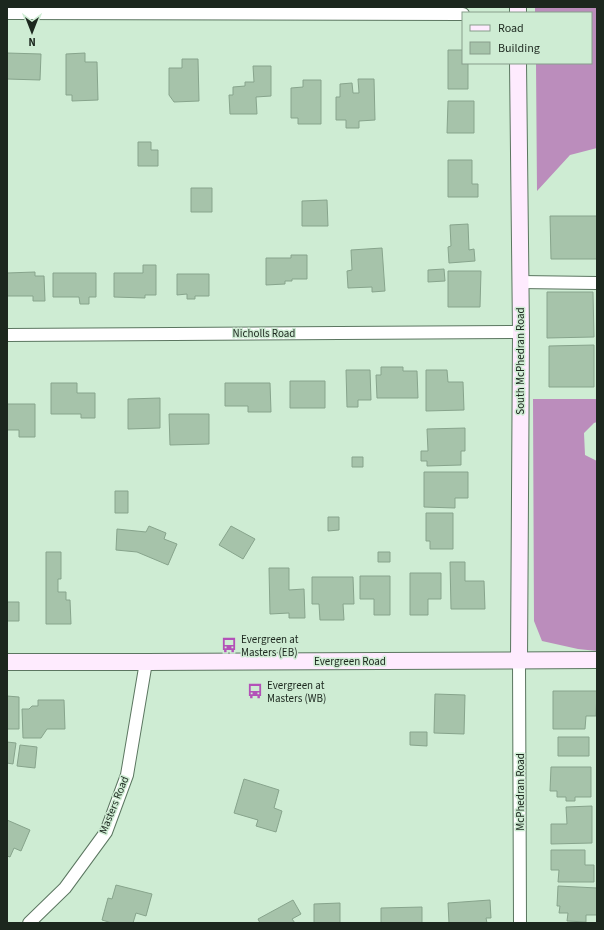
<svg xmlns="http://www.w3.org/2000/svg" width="604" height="930" viewBox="0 0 604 930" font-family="'Source Sans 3',sans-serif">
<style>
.forest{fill:#bb8dbc}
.building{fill:#a6c3aa;stroke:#87a48c}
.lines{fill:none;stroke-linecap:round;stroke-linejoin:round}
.street-casing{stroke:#5b7660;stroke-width:14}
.secondary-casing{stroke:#5b7660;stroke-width:18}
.street{stroke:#fff;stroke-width:12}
.secondary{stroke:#feebfe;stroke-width:16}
.labels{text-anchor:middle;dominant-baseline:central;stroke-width:3;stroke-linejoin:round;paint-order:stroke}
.street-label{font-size:11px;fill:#1c271e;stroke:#ceecd3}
.poi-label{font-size:11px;fill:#1c271e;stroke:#ceecd3;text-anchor:start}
</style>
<rect width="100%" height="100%" fill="#ceecd3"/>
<path class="forest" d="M535,7H597V148L570,155L537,191L536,63H591V13H535Z
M533,399H597V422L594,423L584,433L585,455L597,461V651L578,649L542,641L534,621Z"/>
<path class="building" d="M448,50H463V63H468V89H448Z
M7,53L41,54L40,80L7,79Z
M85,53V62H97L98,100L72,101V95H66V54Z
M182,59H198L199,101L174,102L169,95V68H182Z
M253,66H271V96L256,97L257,114H230L229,95H233V87L245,86V82H254Z
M358,79H374L375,120L359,121V128H346V120H336V97H340V84L352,83L353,93H359Z
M303,80H321V124H298V118H291V88L303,87Z
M448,101H474V133H447Z
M138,142H151V150H158V166H138Z
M448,160H472V184H478V197H448Z
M191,188H212V212H191Z
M327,200L328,226H302V201Z
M550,216H597V259H551Z
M468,224L469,250L474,249L475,261L449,263L448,247L451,246L450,225Z
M382,248L385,291L372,292V287L348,288L347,271L352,270L351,250Z
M291,255H307V279H292V281H285V284L266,285V258H291Z
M143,265H156V295H145V298L114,297V273H143Z
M444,269L445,281L428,282V270Z
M448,271H481L480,307H448Z
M35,272V276H44L45,301H33V296H7V273Z
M53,273H96V297H89V304H80L79,297H53Z
M177,274H209V296H195V299H187V294L177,295Z
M547,292H593L594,337L547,338Z
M594,345V387H549V346Z
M381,367H403V371H417L418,398H377L376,375H381Z
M346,370H370L371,400H358V407H347Z
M426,370H447L448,382H463L464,410L426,411Z
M290,381H325V408H290Z
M51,383H77V393H95V418H81V414H51Z
M225,383H270L271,412H248V406H225Z
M160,398V428L128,429V399Z
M7,404H35V437H19V430H7Z
M169,414H209V444L170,445Z
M465,428V451H461V465L427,466V461H421V451H428L427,429Z
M352,457H363V467H352Z
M424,472H468V498H455V508L424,507Z
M115,491H128V513H115Z
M426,513H453V549H430V541H426Z
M328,517H339V530L328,531Z
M149,526L166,533L164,539L177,544L168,565L137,552L116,550L117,529L146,532Z
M231,526L255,539L243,559L219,545Z
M46,552H61V579H58V592H66V600H70L71,624H46Z
M378,552H390V562H378Z
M450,562H465V581H484L485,609H451Z
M269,568H289V590L304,589L305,618H289V613L270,614Z
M410,573H441V599H428V615H410Z
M360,576H390V615H374V599H360Z
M312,577H353L354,604H343L344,620H320L319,604H312Z
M7,602H19V621H7Z
M553,691H597L596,716H586L585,729H553Z
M435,694L465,695L464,734L434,733Z
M7,696L19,697V729H7Z
M38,700H64L65,729H47L41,738H23L22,709H29L32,706H38Z
M410,732H427V746L410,745Z
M558,737H589V756H558Z
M7,742L16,743L13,764L7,763Z
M20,745L37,747L35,768L17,766Z
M551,767H591V797H575V801H566V797H557V791H550Z
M244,779L279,790L274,808L282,811L276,832L256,826L258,820L234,813Z
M592,806V843L551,844V824H567L566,807Z
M7,820L30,830L21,851L14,848L10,857L7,856Z
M551,850H585V865H594V882H558L559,870H551Z
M116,885L152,894L146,916L136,913L133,923H112L102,920L108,898L112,899Z
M558,886L597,888V915H586V922L567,921L568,913H559L560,906H557Z
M293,900L301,914L292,919L295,923H260L258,919Z
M490,900L491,918H486L487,923H449L448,903Z
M340,903V923H314V904Z
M422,907V923H381V908Z"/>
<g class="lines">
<defs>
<path id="street" d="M7,13L463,14
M520,282L597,283
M7,335L521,332
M519,660L520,923
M29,923L65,888L106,832L127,775L146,662"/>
<path id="secondary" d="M518,7V13
M518,63L521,332L519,660
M7,662H146L597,660"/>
</defs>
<use href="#street" class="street-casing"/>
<use href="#secondary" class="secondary-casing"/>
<use href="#street" class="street"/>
<use href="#secondary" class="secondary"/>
</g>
<defs>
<symbol id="bus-bare" viewBox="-9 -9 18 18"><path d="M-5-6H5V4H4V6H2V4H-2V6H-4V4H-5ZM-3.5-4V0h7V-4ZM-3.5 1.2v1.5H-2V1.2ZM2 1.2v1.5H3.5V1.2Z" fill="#b351b8" stroke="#ceecd3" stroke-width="2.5" paint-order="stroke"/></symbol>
</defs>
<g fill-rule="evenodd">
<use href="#bus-bare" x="218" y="634" width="22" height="22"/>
<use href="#bus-bare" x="244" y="680" width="22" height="22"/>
</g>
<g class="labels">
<g class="street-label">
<text x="264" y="333">Nicholls Road</text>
<text transform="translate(520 361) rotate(-90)">South McPhedran Road</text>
<text x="350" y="661">Evergreen Road</text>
<text transform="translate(520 792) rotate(-90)">McPhedran Road</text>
<text transform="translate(114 805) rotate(-68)">Masters Road</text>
</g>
<g class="poi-label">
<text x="241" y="639">Evergreen at<tspan x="241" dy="13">Masters (EB)</tspan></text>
<text x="267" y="685">Evergreen at<tspan x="267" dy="13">Masters (WB)</tspan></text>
</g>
</g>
<rect width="604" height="930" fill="none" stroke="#1c271e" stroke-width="16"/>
<rect x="462" y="12" width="130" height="52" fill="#ceecd3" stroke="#879d8b"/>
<rect x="470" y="25" width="20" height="6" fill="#feebfe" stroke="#879d8b"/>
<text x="498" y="32" font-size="12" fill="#1c271e">Road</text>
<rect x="470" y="42" width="20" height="12" fill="#a6c3aa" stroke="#879d8b"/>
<text x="498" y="52" font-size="12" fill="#1c271e">Building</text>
<g transform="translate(32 32) rotate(180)" stroke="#ceecd3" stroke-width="3" paint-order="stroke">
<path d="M0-3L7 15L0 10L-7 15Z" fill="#1c271e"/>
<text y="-6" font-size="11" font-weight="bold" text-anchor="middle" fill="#1c271e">N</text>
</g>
</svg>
